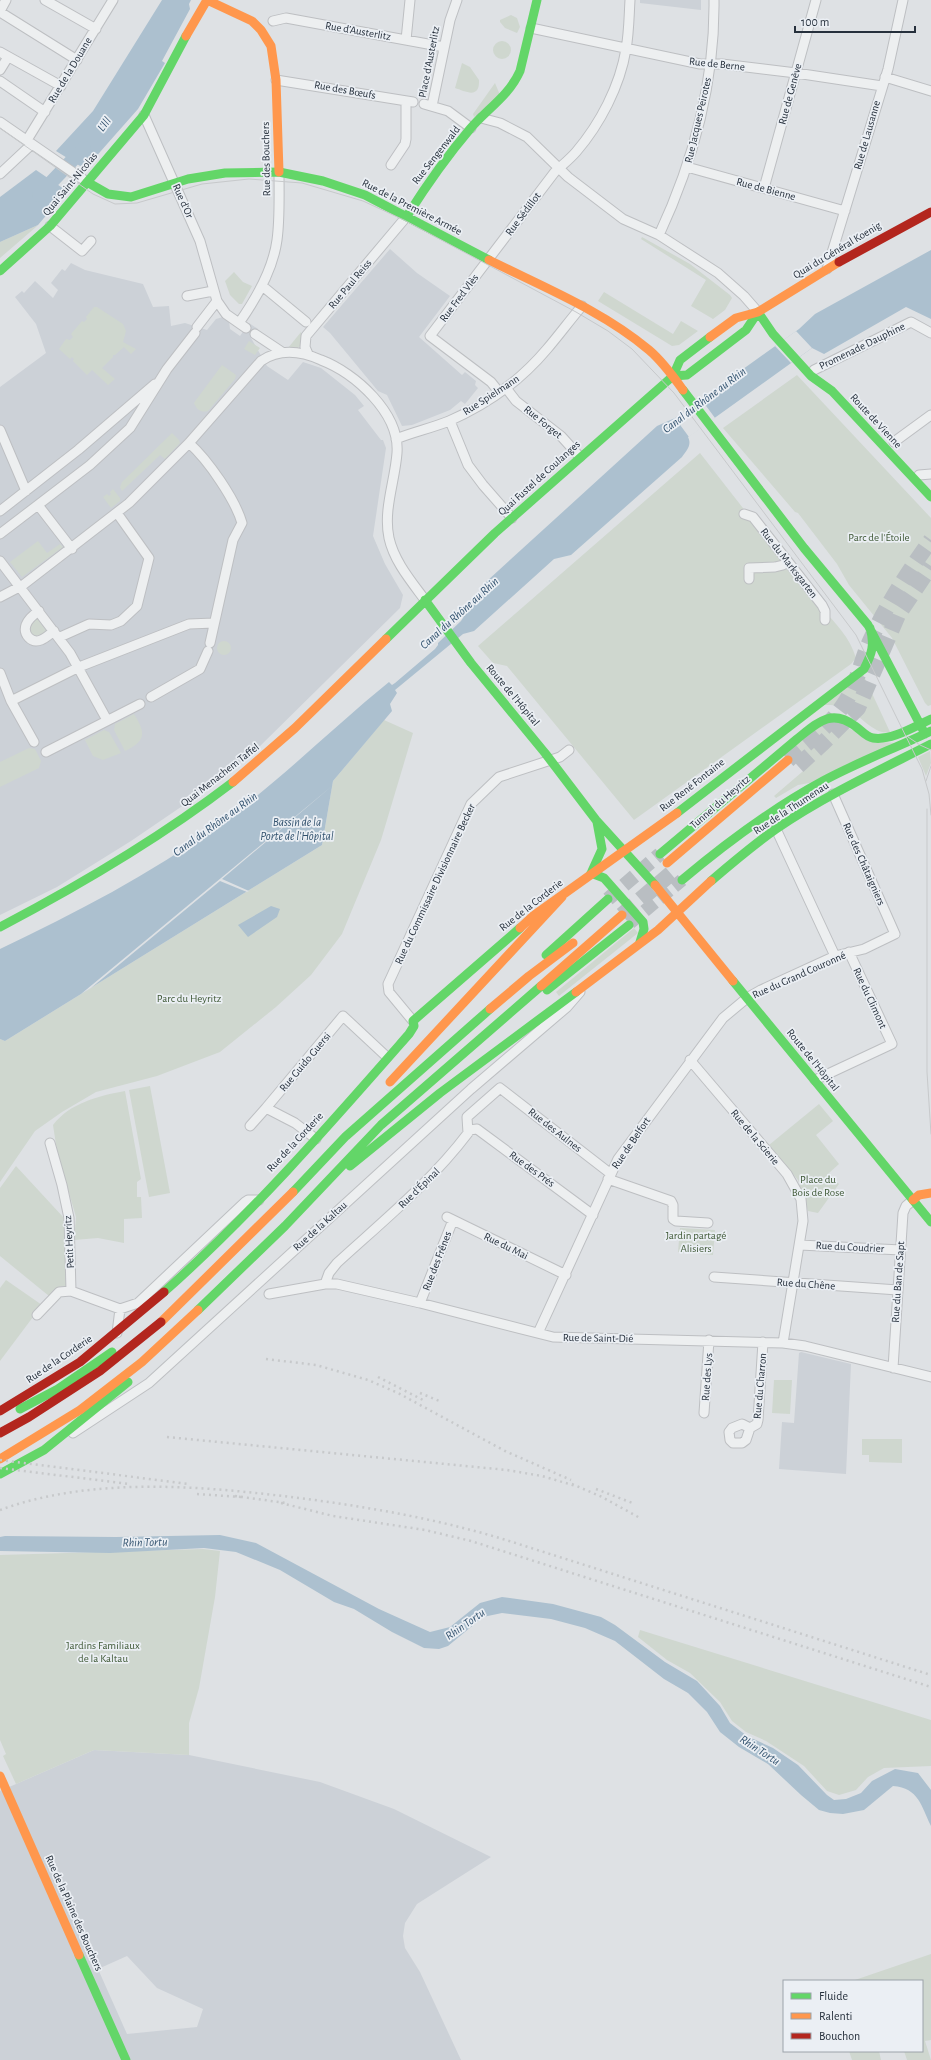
<svg xmlns="http://www.w3.org/2000/svg" width="931" height="2060" viewBox="0 0 931 2060" font-family="'Alegreya Sans',sans-serif">
<style>
.built{fill:#ccd1d7;fill-rule:evenodd}
.green{fill:#cfd7cf}
.water{fill:#acc0cf}
.pier{fill:#dee1e4}
.lines{fill:none;stroke-linecap:round;stroke-linejoin:round}
.river{stroke:#acc0cf;stroke-width:14}
.secondary-tunnel{stroke:#b9bec2;stroke-width:13;stroke-dasharray:13 6;stroke-linecap:butt}
.primary-tunnel{stroke:#b9bec2;stroke-width:14;stroke-dasharray:14 7;stroke-linecap:butt}
.highway-tunnel{stroke:#b9bec2;stroke-width:16;stroke-dasharray:16 8;stroke-linecap:butt}
.street-casing{stroke:#bdbfc2;stroke-width:11}
.street{stroke:#edeff0;stroke-width:9}
.fast{stroke:#63d668;stroke-width:9}
.slow{stroke:#ff974d;stroke-width:9}
.jam{stroke:#b3261e;stroke-width:9}
.tram{stroke:#c7c9cb;stroke-width:1}
.rail{stroke:#c7c9cb;stroke-width:2.5;stroke-dasharray:2 4;stroke-linecap:butt}
.labels{text-anchor:middle;dominant-baseline:central;stroke-width:3.5;stroke-linejoin:round;paint-order:stroke}
.street-label{font-size:11px;fill:#26303c;stroke:#ebeff4}
.park-label{font-size:11px;fill:#3d5734;stroke:#ebeff4}
.water-label{font-size:12px;font-style:italic;fill:#32526e;stroke:#ebeff4}
</style>
<rect width="100%" height="100%" fill="#dee1e4"/>
<path class="built" d="M640,0H701V10L640,3Z
M390,249L417,273L450,296L419,337L462,375L465,372L476,381L475,385L478,388L465,404L461,401L450,410L412,425L402,426L387,395L378,391L330,333L323,327Z
M71,263L85,270L143,284L153,307L169,306L171,326L185,323L207,330L216,319L223,317L229,321L230,329L240,336L249,323L258,329L251,338L267,366L288,380L303,362L321,368L355,395L364,406L358,410L381,440H383L386,448L373,536L385,564L403,595L400,608L256,750L197,796L131,841L57,887L0,915V387L46,353L36,324L15,297L22,291L24,293L35,281L53,298L58,290L51,283L62,269L65,271Z
M801,1352L851,1364L846,1474L779,1469L782,1422L794,1423L799,1353Z
M94,1750L189,1755L320,1782L394,1809L491,1857L417,1904L405,1923L403,1936L405,1948L420,1972L461,2060H0V1791ZM127,1956L157,1988L203,2009L197,2027L127,2034L98,1969Z"/>
<path class="green" d="M511,15L517,18L520,27L517,33L505,28L500,22V20Z
M493 50a9 9 0 1 1 18 0a9 9 0 1 1-18 0Z
M462,63L470,67L479,80C480,100 465,91 455,88Z
M495,83L500,95L474,117L473,114Z
M38,225L36,227L0,258V242Z
M642,237L690,264L730,295L732,298L725,310L713,319L691,306L706,280L641,239Z
M234,272L243,282L252,286L242,304H239L230,295L225,281Z
M604,292L673,334L681,321L698,331L679,345L672,346L598,301Z
M94,307H97L123,324L126,331L123,342L136,349L131,354L124,347L115,355H113V357L102,368L115,379L108,385L92,370L87,375L73,361L74,359L72,357L70,359L59,349L66,339L70,340L73,337L71,334L82,321L84,322L87,319L86,317Z
M301,332V345L298,348H288Z
M249,341L260,348L255,355L244,349Z
M222,365L236,375L235,379L208,411C201,413 197,410 194,403L196,400Z
M797,375L931,518V705L928,706L925,703L892,638L849,585L837,564L798,513L795,512L723,428Z
M172,433L179,440L180,443L165,459L160,455L122,491L120,487L122,482Z
M700,453L821,608C836,623 850,638 856,658L851,664L634,820L507,666L493,663L478,646Z
M113,489L120,498V501L111,508L103,497L107,494L109,496L111,494L110,492Z
M38,541L47,553L60,544L63,547L22,577L10,562Z
M36,617L48,633L44,635L32,636L29,631L30,624Z
M217 648a7 7 0 1 1 14 0a7 7 0 1 1-14 0Z
M863,674L890,732C876,736 860,716 849,709C841,705 832,705 824,705Z
M134,714C146,733 146,741 125,751L114,730L115,724Z
M384,720L413,733L381,840L342,934L311,975L276,1007L220,1052L157,1076L96,1092L62,1112L35,1131L0,1182V1039L5,1041L322,845L333,781Z
M835,723L883,742L895,743L815,782L798,785L776,798L774,796L809,766L793,746L821,724Z
M104,730L109,732L121,753L103,760L93,756L85,740Z
M29,748L35,749L41,761L39,768L0,787V762Z
M930,751L931,763L926,776L918,757Z
M634,928L638,933L559,996L556,992Z
M150,1086L170,1193L149,1197L129,1090Z
M125,1091L141,1179L137,1182V1197H141L142,1218L124,1219V1243L98,1238L74,1240L76,1217L57,1151L53,1125C70,1103 98,1096 125,1091Z
M819,1104L833,1121L816,1135L839,1164L829,1173L839,1184L818,1213L808,1211L798,1180L769,1145Z
M16,1166L64,1218L66,1286L58,1287L49,1296L0,1256V1188Z
M680,1228L715,1230L713,1255L678,1252Z
M6,1280L42,1305L0,1361V1288Z
M774,1380H792L790,1414L772,1413Z
M862,1439H902V1463L869,1462V1455H862Z
M203,1549L220,1551L215,1597L199,1688L189,1723V1755L94,1750L16,1784L3,1756L6,1754L0,1740V1555Z
M640,1630L931,1720V1766L884,1768L868,1777L856,1790L839,1795L827,1791L804,1766L766,1741L746,1732L732,1721L720,1702L690,1673L667,1660L638,1637Z
M931,1954V2040L925,2041L931,2060H907L904,2051H922V1981H852Z
M849,2051H879L881,2060H852Z"/>
<path class="water" d="M162,0H191L189,4L190,9L162,61L165,63L138,109L85,169L56,151L93,111Z
M36,170L67,191L38,225L0,242V197Z
M931,250V319L906,307L824,354L812,348L688,437C692,445 687,450 682,457L571,555L554,559L474,631L463,634L395,690L397,693L390,704L392,711L333,781L322,845L5,1041L0,1039V949C76,913 150,874 219,825C279,782 331,729 389,682L392,685L395,683L435,649L438,645V643L461,621L487,581L657,426L675,418L799,329L815,314Z
M271,906L280,909L277,917L248,937L238,925Z
M220,1535L256,1543L379,1609L430,1632L450,1627L480,1603L502,1597L553,1604L601,1617L615,1625L665,1662L697,1681L720,1706L730,1723L747,1736L773,1748L798,1765L827,1795L834,1800L846,1799L861,1793L872,1781L895,1769L918,1773L931,1790V1826C921,1806 919,1788 893,1786L864,1810L843,1814L830,1813L819,1810L801,1795L768,1764L739,1747L720,1732L707,1712L688,1693L664,1679L615,1641L585,1628L551,1619L502,1613L483,1617L448,1646L439,1649L424,1648L392,1632L354,1609L334,1602L280,1570L236,1552L204,1548L110,1553L0,1551V1537L5,1536L116,1537Z"/>
<path class="pier" d="M796,331L812,348L791,363L775,346Z
M701,399L715,418L689,437L675,418Z
M332,786L222,879L249,891L247,892L220,881L91,988L81,994Z"/>
<g class="lines">
<path class="river" d="M39,195L84,148"/>
<path class="secondary-tunnel" d="M630,923L682,880"/>
<path class="primary-tunnel" d="M608,899L660,854"/>
<path class="highway-tunnel" d="M788,760C808,742 832,724 846,701C858,682 861,660 871,639C887,604 908,572 931,540
M798,766L823,743L858,708L898,615L931,566
M622,915L674,871"/>
<defs>
<path id="street" d="M45,0L96,29
M0,11L6,0
M0,12L77,60
M273,21L286,18L444,47
M531,28L700,64H722L796,73L882,86
M406,40L410,0
M0,52L61,86
M0,70L8,57
M885,77L931,91
M276,80L413,102
M0,81L45,112
M424,104L448,111L471,128
M432,106L450,20L457,0
M144,115L200,241L217,301L226,314L246,328
M481,118L500,123L527,137L568,177L623,219L659,235L718,273L744,296L758,312
M0,122L87,182
M27,140L113,0
M391,165L405,144L406,139V101
M687,167L845,211
M0,174L32,144
M764,188L816,0
M50,226L82,251L91,241
M659,235C693,162 715,82 714,0
M827,269L888,69L903,0
M261,287L266,289L306,322
M187,296L213,291
M239,323C256,299 273,270 277,240C280,218 279,194 279,172
M197,327L217,301
M255,334L282,352
M308,354L305,347L306,336L407,216
M814,370L911,322L931,333
M506,388L516,401L561,436L580,457
M499,392L491,382L430,336L554,173C561,166 569,160 576,152C600,124 620,86 626,49C629,33 629,16 630,0
M450,421L468,465L483,485L512,518
M0,430L26,491
M396,439C413,432 432,428 449,421C486,405 521,380 547,349C559,335 570,320 582,306
M894,442L931,415
M189,443C208,460 235,499 242,523L233,540L210,643
M919,475L931,474
M38,505L72,549
M0,511L78,450L155,384
M744,514L753,517L822,605L825,611V620
M0,534L90,465L130,428L167,369L195,333
M0,561L70,653L107,720
M749,579V568L775,567L783,565
M0,597L23,585L129,503L189,443L261,361C280,348 301,351 321,360C355,373 400,413 397,453C395,481 383,510 389,538C394,561 411,581 425,600
M39,611C33,615 28,619 26,625C23,634 31,644 41,640C46,638 50,634 54,631
M60,637L89,624L111,625L121,621L137,606L149,558L117,513
M0,673L11,701L34,742
M151,697L200,669L208,651
M11,701L79,667L189,624L214,623
M46,752L140,704
M776,829L835,956
M413,1021L389,992L388,984L471,804L499,777L560,757L569,750
M690,1060L787,1174L801,1199L803,1221L783,1343
M815,1080L892,1044L849,952
M250,1126L266,1108
M469,1130L477,1129L593,1215
M316,1139L295,1123L266,1108L343,1016L387,1057
M50,1143L62,1185L69,1218L71,1291
M608,1179L671,1201L673,1205V1219L676,1221L708,1223
M447,1217L566,1275
M800,1245L901,1250
M714,1277L898,1290
M325,1284L329,1273L337,1263C383,1221 431,1182 468,1133L467,1117L500,1088L611,1174
M71,1291L120,1309L138,1303L245,1202L248,1200H259
M269,1294L325,1284H337L420,1303L553,1337L783,1343L805,1346L931,1377
M420,1303L453,1220
M37,1315L59,1292L71,1291
M117,1333L120,1309
M538,1333L618,1159L723,1018L747,998L761,990L835,956L864,949L895,934L833,794
M893,1368L903,1213L906,1206L913,1200
M704,1413L709,1340
M750,1428L746,1440L742,1443H733L730,1440L729,1432L732,1428L742,1424L750,1428L757,1424L758,1420L763,1342
M73,1433L149,1383L471,1089L567,1007L580,992"/>
</defs>
<use href="#street" class="street-casing"/>
<use href="#street" class="street"/>
<path class="fast" d="M87,182L108,194L131,197L188,179L225,173L279,172L323,181L365,195L489,260
M407,216C426,186 447,156 470,129C487,109 509,96 520,71L537,0
M0,271L50,226L144,115L186,36
M758,312L773,334L811,376L832,391L931,497
M673,376L687,375L746,330L758,312
M683,390L804,548L868,625L925,734
M425,600L471,663L545,753L596,820L655,885
M386,639L495,533L673,376L680,360L710,337
M797,739C817,723 831,708 855,726C861,730 866,737 873,738C892,741 915,726 931,719
M677,813L864,669C872,654 875,644 870,628
M660,854L797,739
M592,871L602,849L597,822
M591,873L604,878L643,922L644,929L640,942
M682,880C726,843 773,808 823,781C858,762 896,748 931,731
M711,881C732,863 753,845 776,829C824,796 878,771 931,744
M0,927C82,884 160,838 233,782
M546,955L608,899
M733,981L931,1222
M547,990L629,925
M350,1166L440,1093L576,992
M293,1192L346,1136L490,1009
M164,1292C253,1213 331,1123 409,1034L414,1026L413,1021L520,928
M198,1310L285,1226L381,1125L541,986
M20,1409L58,1389L112,1352
M0,1474L44,1450L128,1382
M79,1955L126,2060"/>
<path class="slow" d="M186,36L207,0L252,21L261,30L271,46L276,80L279,172
M489,260C543,287 603,311 649,350C662,361 673,376 683,390
M710,337L736,318L758,312L839,262
M233,782L295,728L386,639
M667,863L788,760
M655,885L733,981
M520,928L533,916L677,813
M541,986L622,915
M576,992L658,930L711,881
M490,1009L529,976L573,943
M390,1082L562,897
M913,1200L919,1195L931,1193
M161,1322L293,1192
M0,1459L80,1410L142,1362L198,1310
M0,1776L79,1955"/>
<path class="jam" d="M839,262L931,212
M0,1411L80,1362L164,1292
M0,1433L29,1417L100,1371L161,1322"/>
<path class="tram" d="M0,128L93,194L115,204L137,203L202,184L249,179L302,183L363,201L404,220L576,312L608,331L632,349L674,393L856,635L922,769L929,794L931,815
M908,737L920,745L931,750
M926,781L931,766
M927,809V1072L931,1134"/>
<path class="rail" d="M266,1359L316,1365L368,1380L398,1393L505,1451L571,1480
M378,1377L425,1401
M420,1393L442,1402
M167,1437L507,1470L542,1476L576,1486
M0,1460L189,1484
M0,1468L129,1484
M572,1484L602,1497L640,1518
M596,1489L635,1504
M197,1494L241,1497
M235,1496L286,1503
M281,1503L333,1516L425,1530L471,1541L931,1687
M0,1510C93,1476 203,1486 299,1498C369,1507 438,1519 506,1540L931,1675"/>
</g>
<g class="labels">
<g class="street-label">
<text transform="translate(358 31) rotate(10)">Rue d'Austerlitz</text>
<text transform="translate(429 62) rotate(-79)">Place d'Austerlitz</text>
<text transform="translate(717 64) rotate(6)">Rue de Berne</text>
<text transform="translate(70 70) rotate(-59)">Rue de la Douane</text>
<text transform="translate(345 90) rotate(10)">Rue des Bœufs</text>
<text transform="translate(790 94) rotate(-75)">Rue de Genève</text>
<text transform="translate(698 120) rotate(-77)">Rue Jacques Peirotes</text>
<text transform="translate(867 135) rotate(-74)">Rue de Lausanne</text>
<text transform="translate(436 155) rotate(-52)">Rue Sengenwald</text>
<text transform="translate(266 159) rotate(-91)">Rue des Bouchers</text>
<text transform="translate(70 184) rotate(-50)">Quai Saint-Nicolas</text>
<text transform="translate(766 189) rotate(15)">Rue de Bienne</text>
<text transform="translate(183 201) rotate(66)">Rue d'Or</text>
<text transform="translate(412 207) rotate(27)">Rue de la Première Armée</text>
<text transform="translate(523 214) rotate(-53)">Rue Sédillot</text>
<text transform="translate(837 250) rotate(-31)">Quai du Général Koenig</text>
<text transform="translate(350 284) rotate(-50)">Rue Paul Reiss</text>
<text transform="translate(459 298) rotate(-53)">Rue Fred Vlès</text>
<text transform="translate(862 346) rotate(-26)">Promenade Dauphine</text>
<text transform="translate(491 395) rotate(-33)">Rue Spielmann</text>
<text transform="translate(876 421) rotate(47)">Route de Vienne</text>
<text transform="translate(543 422) rotate(39)">Rue Forget</text>
<text transform="translate(539 478) rotate(-42)">Quai Fustel de Coulanges</text>
<text transform="translate(789 563) rotate(52)">Rue du Marksgarten</text>
<text transform="translate(513 695) rotate(50)">Route de l'Hôpital</text>
<text transform="translate(220 775) rotate(-38)">Quai Menachem Taffel</text>
<text transform="translate(692 785) rotate(-38)">Rue René Fontaine</text>
<text transform="translate(720 802) rotate(-41)">Tunnel du Heyritz</text>
<text transform="translate(791 808) rotate(-33)">Rue de la Thumenau</text>
<text transform="translate(864 864) rotate(66)">Rue des Châtaigniers</text>
<text transform="translate(435 884) rotate(-65)">Rue du Commissaire Divisionnaire Becker</text>
<text transform="translate(531 905) rotate(-38)">Rue de la Corderie</text>
<text transform="translate(799 975) rotate(-24)">Rue du Grand Couronné</text>
<text transform="translate(870 998) rotate(65)">Rue du Climont</text>
<text transform="translate(813 1060) rotate(51)">Route de l'Hôpital</text>
<text transform="translate(305 1062) rotate(-50)">Rue Guido Guersi</text>
<text transform="translate(555 1130) rotate(38)">Rue des Aulnes</text>
<text transform="translate(755 1137) rotate(50)">Rue de la Scierie</text>
<text transform="translate(295 1142) rotate(-47)">Rue de la Corderie</text>
<text transform="translate(631 1143) rotate(-56)">Rue de Belfort</text>
<text transform="translate(532 1169) rotate(36)">Rue des Prés</text>
<text transform="translate(419 1188) rotate(-44)">Rue d'Épinal</text>
<text transform="translate(320 1226) rotate(-42)">Rue de la Kaltau</text>
<text transform="translate(69 1242) rotate(-93)">Petit Heyritz</text>
<text transform="translate(506 1246) rotate(26)">Rue du Mai</text>
<text transform="translate(850 1247) rotate(3)">Rue du Coudrier</text>
<text transform="translate(437 1261) rotate(-69)">Rue des Frênes</text>
<text transform="translate(898 1282) rotate(-86)">Rue du Ban de Sapt</text>
<text transform="translate(806 1284) rotate(4)">Rue du Chêne</text>
<text transform="translate(598 1338) rotate(1)">Rue de Saint-Dié</text>
<text transform="translate(59 1359) rotate(-34)">Rue de la Corderie</text>
<text transform="translate(707 1377) rotate(-86)">Rue des Lys</text>
<text transform="translate(760 1386) rotate(-85)">Rue du Charron</text>
<text transform="translate(74 1913) rotate(66)">Rue de la Plaine des Bouchers</text>
</g>
<g class="park-label">
<text x="879" y="537">Parc de l'Étoile</text>
<text x="189" y="998">Parc du Heyritz</text>
<text x="818" y="1179">Place du<tspan x="818" dy="13">Bois de Rose</tspan></text>
<text x="696" y="1235">Jardin partagé<tspan x="696" dy="13">Alisiers</tspan></text>
<text x="103" y="1645">Jardins Familiaux<tspan x="103" dy="13">de la Kaltau</tspan></text>
</g>
<g class="water-label">
<text transform="translate(104 124) rotate(-52)">L'Ill</text>
<text transform="translate(704 400) rotate(-37)">Canal du Rhône au Rhin</text>
<text transform="translate(459 613) rotate(-42)">Canal du Rhône au Rhin</text>
<text x="297" y="822">Bassin de la<tspan x="297" dy="14">Porte de l’Hôpital</tspan></text>
<text transform="translate(215 824) rotate(-36)">Canal du Rhône au Rhin</text>
<text transform="translate(145 1542) rotate(-1)">Rhin Tortu</text>
<text transform="translate(465 1624) rotate(-35)">Rhin Tortu</text>
<text transform="translate(760 1750) rotate(33)">Rhin Tortu</text>
</g>
</g>
<rect x="783" y="1980" width="140" height="72" fill="#ebeff4" stroke="#9ca3aa"/>
<rect x="791" y="1993" width="20" height="6" fill="#63d668" stroke="#9ca3aa"/>
<text x="819" y="2000" font-size="12" fill="#26303c">Fluide</text>
<rect x="791" y="2013" width="20" height="6" fill="#ff974d" stroke="#9ca3aa"/>
<text x="819" y="2020" font-size="12" fill="#26303c">Ralenti</text>
<rect x="791" y="2033" width="20" height="6" fill="#b3261e" stroke="#9ca3aa"/>
<text x="819" y="2040" font-size="12" fill="#26303c">Bouchon</text>
<path d="M795 26v6h120v-6" fill="none" stroke="#26303c" stroke-width="2"/>
<text x="801" y="26" font-size="12" fill="#26303c" stroke="#ebeff4" stroke-width="3" paint-order="stroke">100 m</text>
</svg>
